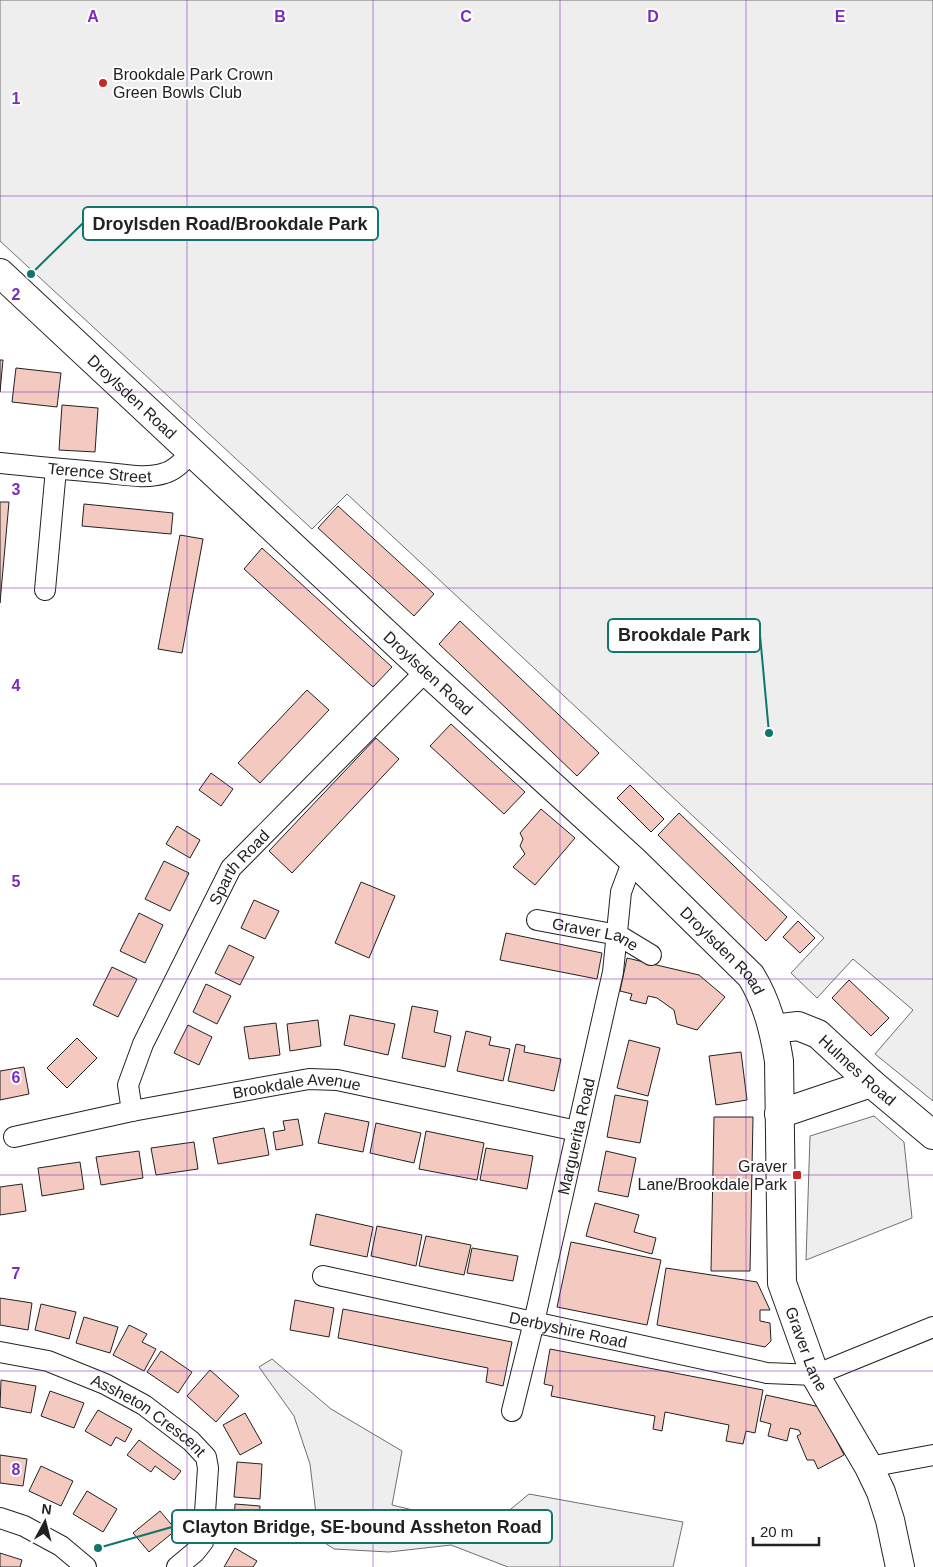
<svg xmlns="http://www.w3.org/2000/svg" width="933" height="1567" viewBox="0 0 933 1567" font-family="Arial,sans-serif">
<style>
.green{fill:#eee;stroke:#6f6f6f}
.building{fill:#f3c9c0;stroke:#222}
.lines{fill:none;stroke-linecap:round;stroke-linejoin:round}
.street-casing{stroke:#222;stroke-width:22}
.secondary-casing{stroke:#222;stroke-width:30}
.street{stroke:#fff;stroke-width:20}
.secondary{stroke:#fff;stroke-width:28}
.grid{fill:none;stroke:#7b2cbf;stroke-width:1;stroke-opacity:0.55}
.poi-dot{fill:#c62828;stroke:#fff;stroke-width:2}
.labels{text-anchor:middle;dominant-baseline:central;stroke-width:4;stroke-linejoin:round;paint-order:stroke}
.poi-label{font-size:16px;fill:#222;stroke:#fff;text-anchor:start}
.street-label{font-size:16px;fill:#222;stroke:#fff}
.grid-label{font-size:16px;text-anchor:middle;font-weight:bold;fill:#7b2cbf;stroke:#fff;stroke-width:4;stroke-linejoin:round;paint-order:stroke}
.leader{fill:none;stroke:#0f766e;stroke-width:2}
.callout-dot{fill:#0f766e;stroke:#fff;stroke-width:2}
.callout{fill:#fff;stroke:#0f766e;stroke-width:2}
.callout-label{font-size:18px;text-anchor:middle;font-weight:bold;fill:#222}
</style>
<rect width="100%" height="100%" fill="#fff"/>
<path class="green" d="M0,0H933V1101L875,1054L913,1010L853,959L817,998L791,973L824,938L347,494L312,529L0,241Z
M874,1116L904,1142L912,1218L806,1260L810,1136Z
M272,1359L331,1409L402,1451L392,1505L488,1528L529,1494L683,1522L673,1567H508L451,1545L389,1552L334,1549L319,1539L310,1464L294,1416L259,1367Z"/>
<path class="building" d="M0,360H3L0,392Z
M16,368L61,373L57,407L12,402Z
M62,405L98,408L95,452L59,450Z
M0,502H9L0,603Z
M84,504L173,513L171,534L82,526Z
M338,506L434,594L414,616L318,528Z
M180,535L203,539L182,653L158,649Z
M262,548L392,667L373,687L244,569Z
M460,621L599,753L577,776L439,644Z
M307,690L329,710L260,783L238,763Z
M451,724L525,792L504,814L430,746Z
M376,738L399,759L292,873L269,851Z
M211,773L233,789L221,806L199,790Z
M630,785L664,819L651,832L617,798Z
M541,809L575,838L535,885L513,867L525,854L520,846L523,839L520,833Z
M679,813L787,917L766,941L658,835Z
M177,826L200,840L190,858L166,844Z
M164,861L189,873L170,911L145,899Z
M361,882L395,896L369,958L335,943Z
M254,900L279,911L265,939L241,928Z
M139,913L163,925L145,963L120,951Z
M798,921L815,938L800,953L783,937Z
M506,933L602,953L597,979L500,960Z
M229,945L254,957L240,985L215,973Z
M627,958L699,975L725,997L697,1030L677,1024L674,1010L657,998L648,996L646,1004L630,1000L632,994L620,991Z
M112,967L137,979L118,1017L93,1005Z
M849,980L889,1018L871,1036L832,998Z
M206,984L231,996L217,1024L193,1012Z
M412,1006L438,1011L434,1032L451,1036L445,1067L402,1058Z
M350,1015L395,1024L388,1055L344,1045Z
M318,1020L321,1046L290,1051L287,1024Z
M276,1023L280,1055L249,1059L244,1027Z
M188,1025L212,1037L199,1065L174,1053Z
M466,1031L491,1037L489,1045L510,1049L503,1081L457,1071Z
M77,1038L97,1058L67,1088L47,1068Z
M629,1040L660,1048L648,1096L617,1088Z
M516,1044L525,1046L524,1052L561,1059L554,1091L508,1081Z
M741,1052L747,1100L716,1105L709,1056Z
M24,1067L29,1094L0,1100V1071Z
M615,1095L648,1101L640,1143L607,1137Z
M325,1113L369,1122L363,1152L318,1143Z
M714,1117H753L750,1271H711Z
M298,1119L303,1145L276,1150L273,1132L285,1130L283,1121Z
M376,1123L421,1133L414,1163L370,1153Z
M264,1128L269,1155L218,1164L213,1138Z
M426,1131L484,1143L477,1180L419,1169Z
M194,1142L198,1169L156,1175L151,1148Z
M486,1148L533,1156L527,1189L480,1180Z
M139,1151L143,1178L101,1185L96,1157Z
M606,1151L636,1158L628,1197L598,1191Z
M80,1162L84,1189L42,1196L38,1168Z
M22,1184L26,1211L0,1215V1187Z
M595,1203L639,1215L634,1232L656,1238L652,1254L586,1236Z
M316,1214L373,1227L367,1257L310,1245Z
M377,1226L422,1235L416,1266L371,1256Z
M426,1236L471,1245L464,1275L419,1266Z
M571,1242L661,1260L647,1325L557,1307Z
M472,1248L518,1256L513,1281L467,1273Z
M666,1268L757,1282L770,1310H760V1321L770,1323L771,1341L765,1347L657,1325Z
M0,1298L32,1303L28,1330L0,1325Z
M295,1300L334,1308L329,1337L290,1330Z
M41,1304L76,1312L69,1339L35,1330Z
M343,1309L512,1342L503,1386L486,1382L488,1368L338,1338Z
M84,1317L118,1327L110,1353L76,1343Z
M129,1325L147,1334L142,1342L156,1349L144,1371L113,1355Z
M550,1349L763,1390L755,1433L746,1431L743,1444L726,1441L729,1425L665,1412L662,1431L653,1429L655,1416L551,1396L553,1386L544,1384Z
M161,1351L192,1372L178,1393L147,1372Z
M210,1370L239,1396L216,1422L187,1396Z
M1,1380L36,1386L31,1413L0,1407Z
M50,1391L84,1403L74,1428L41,1416Z
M766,1395L820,1407L844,1455L818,1469L814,1460H807L797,1436L801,1434L799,1430L790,1428L787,1441L768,1436L771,1424L760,1421Z
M98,1410L132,1429L125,1442L116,1437L111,1446L85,1431Z
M245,1413L262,1443L240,1455L223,1425Z
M139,1440L181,1471L174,1480L155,1466L151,1472L127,1455Z
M0,1455L27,1459L23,1486L0,1483Z
M237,1462L262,1464L260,1499L234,1497Z
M41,1466L73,1481L61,1506L29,1491Z
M87,1491L117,1509L103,1532L73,1514Z
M235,1504L260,1506L258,1541L233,1539Z
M160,1511L176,1530L149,1552L133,1533Z
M235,1548L257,1561L253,1567H224Z
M0,1553L22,1560L20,1567H0Z"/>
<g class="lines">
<defs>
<g id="street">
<path id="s1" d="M0,463C36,467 72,470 108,473C126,475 147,479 165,473C176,470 184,460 192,452"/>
<path d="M45,590L56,469"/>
<path id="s2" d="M537,920L618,935L651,955"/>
<path id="s3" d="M132,1111L128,1085L143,1044L231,868L426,671"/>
<path id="s4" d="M14,1137L132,1111L309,1079L337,1080L577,1131"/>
<path id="s5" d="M323,1276L767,1373L815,1375L933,1327"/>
<path id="s6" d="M0,1352L48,1361L105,1384L144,1405L191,1441L206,1457L208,1468L203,1542L195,1552L177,1567"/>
<path id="s7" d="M512,1411L534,1322L613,972L621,892L633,860"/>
<path d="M869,1467L933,1455"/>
<path d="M0,1518L24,1526L61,1546L86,1567"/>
</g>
<g id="secondary">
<path id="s8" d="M0,273L426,671L633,860L751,976C767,1002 774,1030 779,1061L782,1283L815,1375L869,1467L881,1492L890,1520L900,1567"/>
<path id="s9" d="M773,1029L798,1026L818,1034L871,1083L933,1135"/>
<path d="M779,1114L871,1083"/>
</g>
</defs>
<use href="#street" class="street-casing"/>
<use href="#secondary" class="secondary-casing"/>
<use href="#street" class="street"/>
<use href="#secondary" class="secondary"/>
</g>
<path class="grid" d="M187,0V1567M373,0V1567M560,0V1567M746,0V1567M0,196H933M0,392H933M0,588H933M0,784H933M0,979H933M0,1175H933M0,1371H933"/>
<g class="poi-dot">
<circle cx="103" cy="83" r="5"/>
<rect x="792" y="1170" width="10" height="10" rx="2.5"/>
</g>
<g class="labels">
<g class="poi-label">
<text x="113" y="74">Brookdale Park Crown<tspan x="113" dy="18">Green Bowls Club</tspan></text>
<text x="787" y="1166" text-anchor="end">Graver<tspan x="787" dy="18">Lane/Brookdale Park</tspan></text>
</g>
<g class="street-label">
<text stroke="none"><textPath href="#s8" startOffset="181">Droylsden Road</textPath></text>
<text stroke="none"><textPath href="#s1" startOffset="100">Terence Street</textPath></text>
<text stroke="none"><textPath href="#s8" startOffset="586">Droylsden Road</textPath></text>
<text stroke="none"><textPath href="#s3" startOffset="272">Sparth Road</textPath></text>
<text stroke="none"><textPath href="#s2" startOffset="60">Graver Lane</textPath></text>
<text stroke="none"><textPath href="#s8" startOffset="991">Droylsden Road</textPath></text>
<text stroke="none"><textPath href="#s9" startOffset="100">Hulmes Road</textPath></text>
<text stroke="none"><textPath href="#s4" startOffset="288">Brookdale Avenue</textPath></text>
<text stroke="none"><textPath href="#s7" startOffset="282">Marguerita Road</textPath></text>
<text stroke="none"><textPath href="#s5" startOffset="251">Derbyshire Road</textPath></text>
<text stroke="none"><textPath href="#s8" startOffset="1411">Graver Lane</textPath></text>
<text stroke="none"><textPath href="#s6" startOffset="164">Assheton Crescent</textPath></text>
</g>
</g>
<g class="grid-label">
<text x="93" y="22">A</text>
<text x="280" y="22">B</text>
<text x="466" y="22">C</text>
<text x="653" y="22">D</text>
<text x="840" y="22">E</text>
<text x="16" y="104">1</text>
<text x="16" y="300">2</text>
<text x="16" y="495">3</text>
<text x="16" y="691">4</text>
<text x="16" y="887">5</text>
<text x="16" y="1083">6</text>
<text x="16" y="1279">7</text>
<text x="16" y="1475">8</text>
</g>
<path class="leader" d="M31 274L83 223M769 733L760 635M98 1548L172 1527"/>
<g class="callout-dot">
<circle cx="31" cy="274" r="5"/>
<circle cx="769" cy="733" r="5"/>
<circle cx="98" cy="1548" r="5"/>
</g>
<g class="callout">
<rect x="83" y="207" width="295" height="33" rx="5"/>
<rect x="608" y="619" width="152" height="33" rx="5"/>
<rect x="172" y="1510" width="380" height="33" rx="5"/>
</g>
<g class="callout-label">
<text x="230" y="230">Droylsden Road/Brookdale Park</text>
<text x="684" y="641">Brookdale Park</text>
<text x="362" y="1533">Clayton Bridge, SE-bound Assheton Road</text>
</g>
<g transform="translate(45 1522) rotate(7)" stroke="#ffffff" stroke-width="4" paint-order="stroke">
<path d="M0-4L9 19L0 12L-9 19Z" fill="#222222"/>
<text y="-8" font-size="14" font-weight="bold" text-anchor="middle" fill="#222222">N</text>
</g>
<path d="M753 1537v8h66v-8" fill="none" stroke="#222222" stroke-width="2.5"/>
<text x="760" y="1537" font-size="15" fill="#222222" stroke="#ffffff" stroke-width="4" paint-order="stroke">20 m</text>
</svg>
